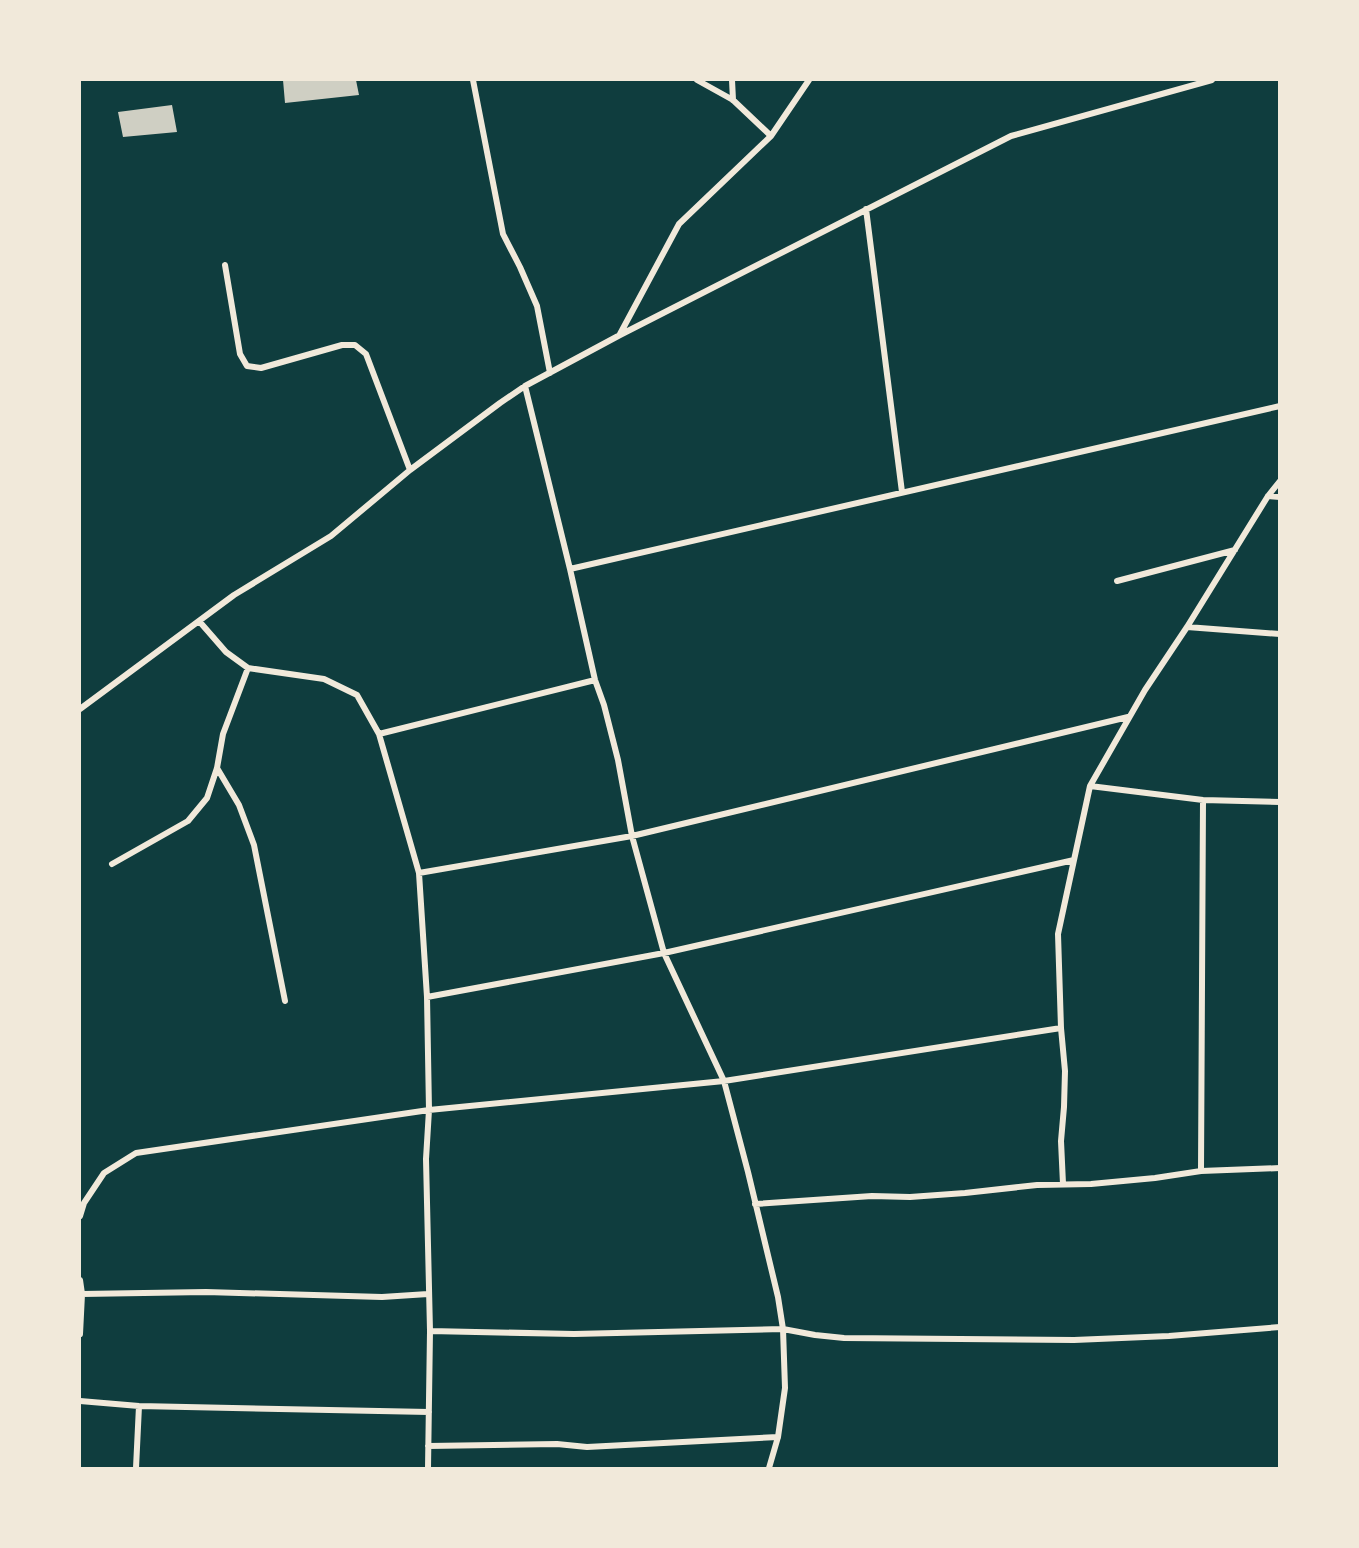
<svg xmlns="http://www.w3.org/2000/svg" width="1359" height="1548" viewBox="0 0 1359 1548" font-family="'Public Sans',sans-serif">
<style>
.building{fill:#cfcfc3}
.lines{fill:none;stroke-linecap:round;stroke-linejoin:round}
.minor{stroke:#f1e9da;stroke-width:6}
</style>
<rect width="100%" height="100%" fill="#0f3d3e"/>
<path class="building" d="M283,80H356L359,95L285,103Z
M172,105L177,132L123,137L118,112Z"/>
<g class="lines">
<path class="minor" d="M473,80L503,234L520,267L537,306L550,373
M697,80L733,100L771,136
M732,80L733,100
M866,209L902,492
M225,265L240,354L247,366L261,368L342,345H355L366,354L410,470
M620,334L679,224L771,136L809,80
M525,386L570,569L595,680L604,705L618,760L632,836L664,953L724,1081L748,1172L778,1297L783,1329L785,1388L778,1437L769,1468
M1268,496L1280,497
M570,569L1280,406
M1117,581L1235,550
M199,621L226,652L248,668L324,679L357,695L379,734L419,873L427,997L429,1110L426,1159L430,1331L428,1468
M1187,627L1280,634
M80,709L234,595L331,536L410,470L500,403L525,386L620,335L1011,136L1212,80
M379,734L595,680
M217,768L239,805L254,845L285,1001
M1090,786L1203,800L1280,802
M112,864L188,821L207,798L217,768L223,734L248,668
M419,873L632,836L1128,717
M427,997L664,953L1074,860
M1201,1171L1203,800
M1063,1184L1061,1141L1064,1107L1065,1071L1061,1028L1058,934L1090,786L1145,690L1187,627L1268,496L1280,481
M755,1204L872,1196L910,1197L965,1193L1037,1185L1091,1184L1155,1178L1201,1171L1280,1168
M80,1216L84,1203L104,1173L136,1153L429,1110L724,1081L1061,1028
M80,1280L82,1294L80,1334
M82,1294L206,1292L382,1297L428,1294
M430,1331L574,1334L783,1329L815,1335L844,1338L1074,1340L1169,1336L1280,1327
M80,1401L139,1406L429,1412
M428,1446L557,1444L587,1447L778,1437
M136,1468L139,1406"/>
</g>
<rect width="1359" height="1548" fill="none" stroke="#f1e9da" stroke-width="162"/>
</svg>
